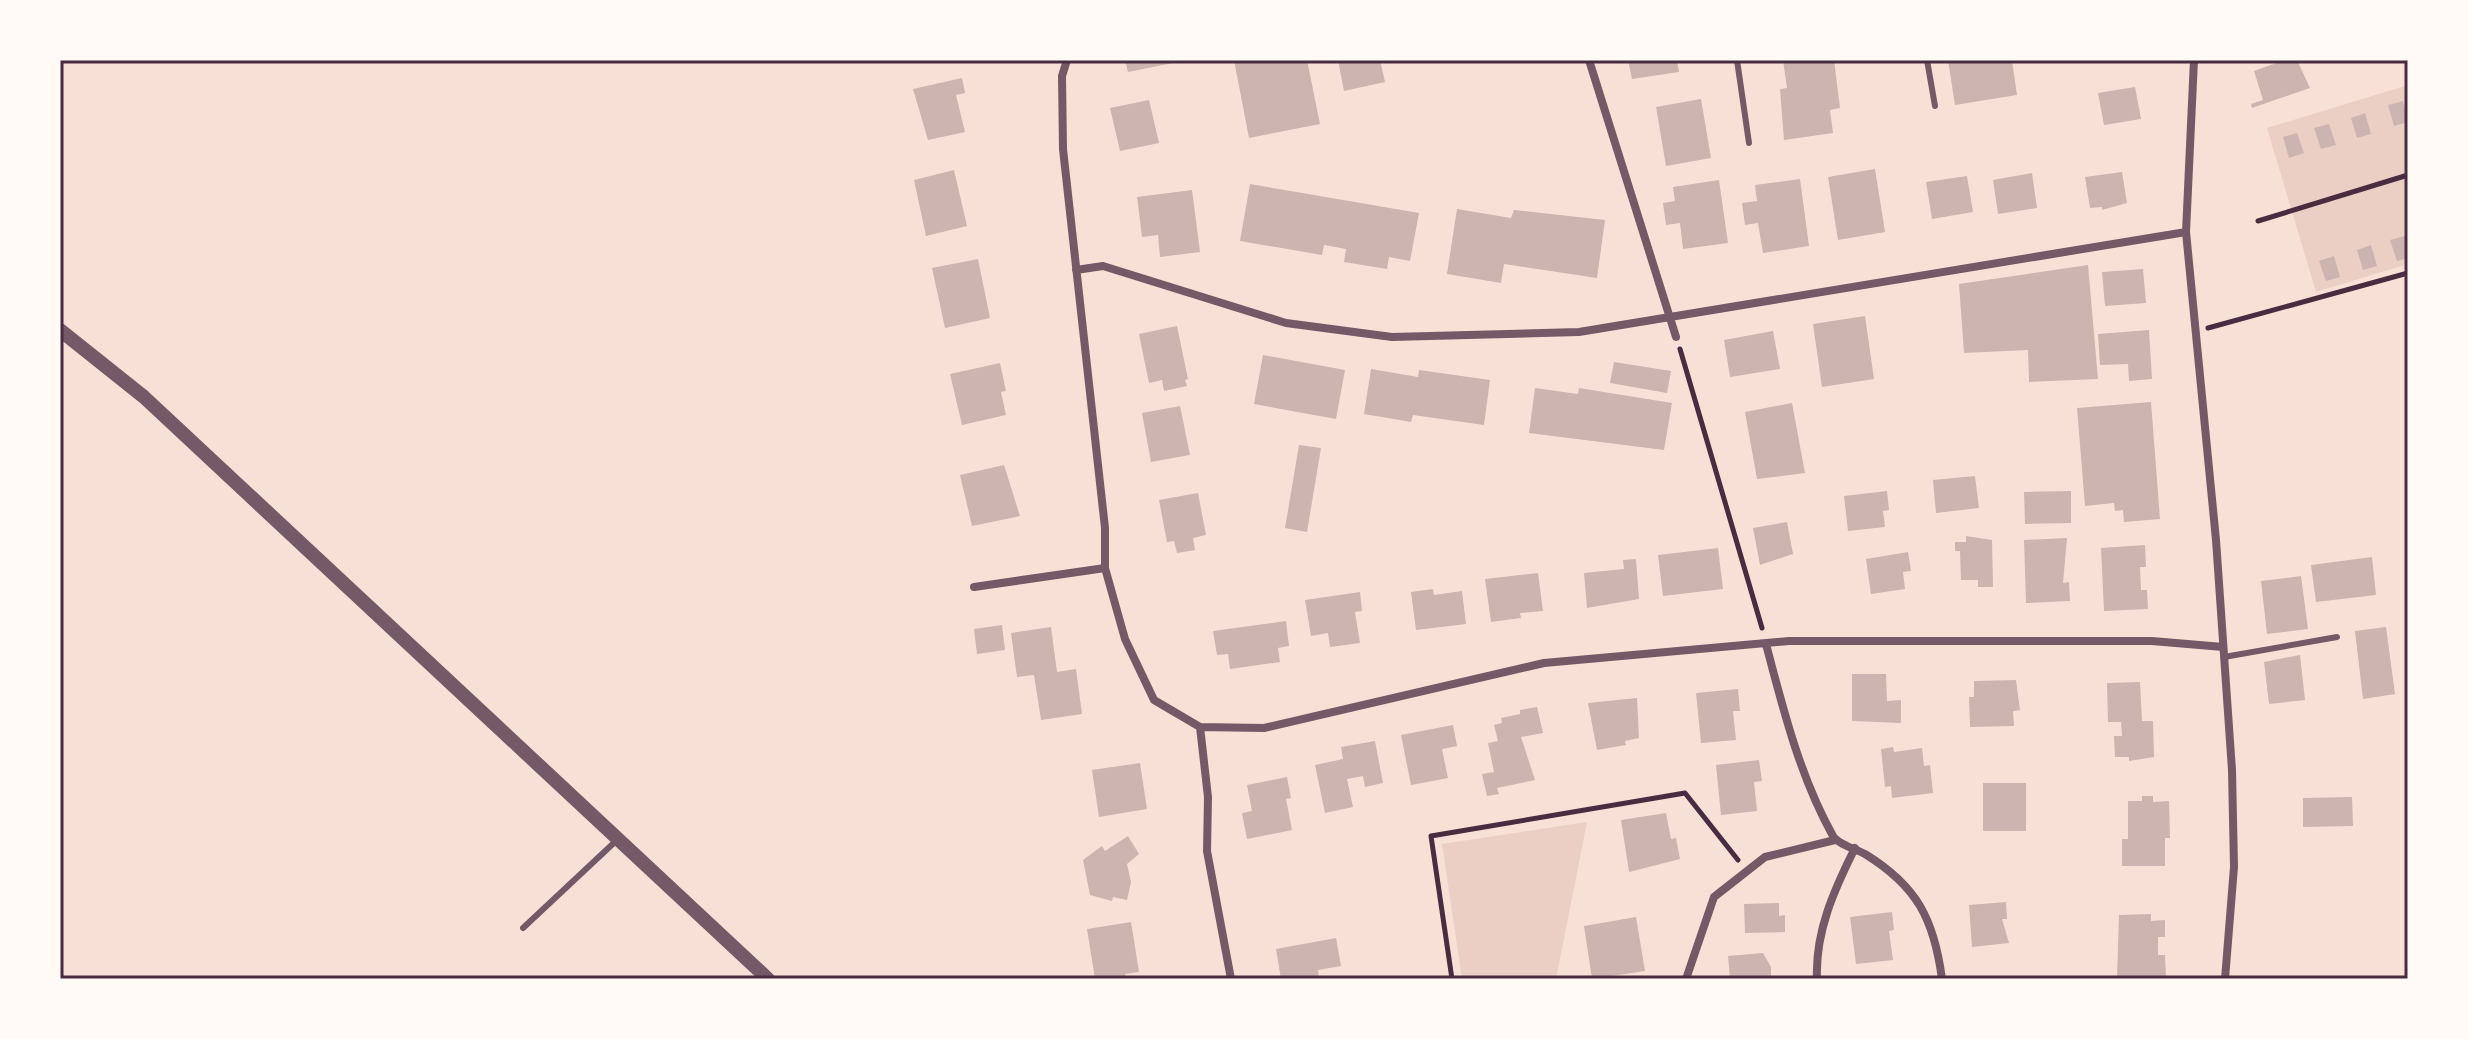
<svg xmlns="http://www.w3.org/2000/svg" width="2468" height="1039" viewBox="0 0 2468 1039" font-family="'Noto Sans',sans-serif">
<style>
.green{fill:#ebcfc5}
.building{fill:#ccb4b1}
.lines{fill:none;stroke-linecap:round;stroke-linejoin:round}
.path{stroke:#4a2c40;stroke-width:5}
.service{stroke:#755966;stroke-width:6}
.minor{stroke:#755966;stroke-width:8}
.tertiary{stroke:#755966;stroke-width:14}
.neatline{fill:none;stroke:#4a2c40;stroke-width:3}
</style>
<rect width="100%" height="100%" fill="#f7e1d7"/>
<path class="green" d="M2408,85V264L2316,292L2267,128Z
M1587,822L1556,979H1462L1442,844Z"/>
<path class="building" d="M1125,60H1173V63L1128,72Z
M1234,60H1307L1320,124L1249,138Z
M1338,60H1380L1385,82L1344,91Z
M1628,60H1677L1679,72L1632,79Z
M1783,60H1834L1840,108L1830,110L1833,133L1784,140L1780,89L1787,88Z
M1948,60H2012L2017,95L1955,105Z
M2285,60H2297L2310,88L2252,108L2251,104L2263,100L2254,71Z
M962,78L965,93L956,95L965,132L928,140L913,89Z
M2135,87L2141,119L2104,125L2098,93Z
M1701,99L1711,158L1666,166L1656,107Z
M1149,100L1159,143L1120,151L1110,108Z
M2403,101L2408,122L2394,126L2388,105Z
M2365,113L2371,134L2357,138L2351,118Z
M2329,124L2336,145L2321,149L2314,128Z
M2297,133L2304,153L2289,158L2283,137Z
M1875,169L1885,232L1838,240L1828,177Z
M954,170L967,226L926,236L914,180Z
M2122,172L2127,203L2102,210V207L2090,208L2085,177Z
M2032,173L2037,208L1998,214L1993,180Z
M1967,176L1973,212L1932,219L1926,182Z
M1800,179L1809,246L1763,253L1758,223L1745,225L1742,203L1757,201L1755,185Z
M1719,180L1728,243L1683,249L1680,223L1666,225L1663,203L1675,201L1673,187Z
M1250,184L1419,213L1410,261L1389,257L1387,269L1344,262L1346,249L1324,245L1322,255L1240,241Z
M1192,190L1200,252L1160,257L1158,235L1142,237L1137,197Z
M1457,209L1511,218L1514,210L1605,220L1597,278L1504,264L1501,283L1447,274Z
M2405,236L2408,258L2397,261L2390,240Z
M2371,245L2377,266L2363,270L2357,250Z
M2334,256L2340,277L2326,281L2319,261Z
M978,259L990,318L945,328L932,268Z
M2088,265L2098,379L2029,382L2028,350L1964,353L1959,284Z
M2143,269L2146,303L2105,306L2102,272Z
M1865,316L1874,379L1822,387L1813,324Z
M1177,326L1188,379L1185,380L1187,386L1164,391L1162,380L1149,383L1139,334Z
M2149,330L2152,379L2129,381L2128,364L2100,365L2098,334Z
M1773,331L1780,369L1730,377L1724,340Z
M1263,355L1345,370L1336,419L1254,404Z
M1614,362L1671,371L1667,393L1610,383Z
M1000,363L1006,391L1001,392L1006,415L962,425L950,374Z
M1371,369L1418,377L1419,370L1490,380L1484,425L1413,415L1411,422L1364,414Z
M1535,388L1578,394L1579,388L1672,403L1664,450L1529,433Z
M2151,402L2160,519L2124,522L2123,510L2115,511L2114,503L2085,506L2077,408Z
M1792,403L1805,473L1757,479L1745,412Z
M1180,406L1190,455L1151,462L1142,413Z
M1299,445L1321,448L1307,532L1285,528Z
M1004,465L1020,516L972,526L960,475Z
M1975,476L1979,508L1936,513L1933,480Z
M1887,491L1889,510L1883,511L1885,527L1848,531L1844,496Z
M2071,491V523L2025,524L2024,492Z
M1198,493L1206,535L1193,538L1195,550L1177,553L1174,541L1167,542L1159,500Z
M1787,522L1793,554L1760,565L1753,528Z
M1966,536L1992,540L1993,587H1978V580H1961L1960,551H1955V542H1966Z
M2067,538L2063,583L2069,582L2070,601L2026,603L2024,540Z
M2145,545L2146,567H2140L2141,590H2147L2148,609L2104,611L2101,548Z
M1718,548L1723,589L1663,596L1658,555Z
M1908,552L1911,571L1903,572L1905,589L1871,594L1866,559Z
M2372,557L2376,595L2316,602L2311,565Z
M1636,559L1639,599L1587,608L1584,573L1624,569L1623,560Z
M1538,573L1543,611L1520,613L1521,618L1491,622L1485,579Z
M2301,576L2308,629L2267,634L2261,581Z
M1433,589L1434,595L1462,591L1466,624L1416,630L1411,592Z
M1360,592L1362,611L1355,612L1360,643L1330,647L1328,633L1311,636L1305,600Z
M1286,621L1289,646L1278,648L1280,662L1230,669L1228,654L1217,655L1213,631Z
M1002,625L1005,650L977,654L974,629Z
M1051,627L1057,672L1076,669L1082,714L1041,720L1034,675L1017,677L1011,633Z
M2386,627L2395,694L2363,699L2355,631Z
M2300,655L2305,700L2269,704L2264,662Z
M1852,674H1886L1887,701L1901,700V723L1852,721Z
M2016,680L2020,710L2013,711L2014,726L1970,727L1969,697H1974V681Z
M2140,682L2142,721H2153L2154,757L2129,761V757H2115L2114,736H2122L2121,722H2108L2107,683Z
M1738,689L1740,711H1733L1736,740L1701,743L1696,693Z
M1637,698L1639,738L1625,741L1626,745L1597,750L1588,703Z
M1537,707L1543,733L1521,737L1535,780L1497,788L1499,794L1487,796L1482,774L1494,772L1488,743L1498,741L1494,725L1502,723L1501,718L1520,714V710Z
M1453,725L1457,746L1442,749L1448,778L1411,785L1401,735Z
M1375,741L1383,783L1365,787L1363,776L1347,779L1353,807L1325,813L1315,765L1343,759L1341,747Z
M1893,747L1894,752L1922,748L1924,766L1930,765L1933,793L1892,798L1891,786L1885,787L1881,749Z
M1759,760L1762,781L1754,782L1757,811L1721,815L1716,765Z
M1140,763L1147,809L1099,817L1092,770Z
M1287,777L1291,798L1286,799L1292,830L1247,839L1242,813L1252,811L1247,785Z
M1983,783H2026V831H1983Z
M2142,796H2153V802L2169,801L2170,838H2165V866H2122V839H2128V801H2142Z
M2352,797L2353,826L2303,827V798Z
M1666,813L1671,839L1676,838L1680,859L1629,872L1621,820Z
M1128,836L1139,854L1127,864L1131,882L1127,900L1113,897L1112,901L1090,895L1083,860L1102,846L1105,851Z
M2006,902L2007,919H2002L2009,943L1972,947L1969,905Z
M1779,903V916L1785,915V932L1745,933L1744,904Z
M1892,912L1894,930L1889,931L1893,960L1856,964L1850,917Z
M2151,914V921L2165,920V937H2158V955H2165L2166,979H2117L2119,915Z
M1636,917L1645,971L1592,979L1584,926Z
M1131,922L1139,972L1125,974L1126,979H1095L1087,929Z
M1336,938L1341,966L1318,970L1319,979H1281L1276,949Z
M1763,953L1771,967V979H1730L1728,956Z"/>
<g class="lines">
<path class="path" d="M2258,221L2408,175
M2208,328L2408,273
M1680,349L1762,628
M1452,979L1431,836L1685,793L1738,860"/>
<path class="service" d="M1737,60L1749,143
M1927,60L1935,106
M2224,657L2337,637
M523,928L617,840"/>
<path class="minor" d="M1067,60L1062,76L1063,149L1105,528V568L1125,639L1154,700L1200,727L1264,728L1544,663L1789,641H2152L2223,647
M1589,60L1676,337
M2194,60L2186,232L2216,540L2232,770L2234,867L2225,979
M1076,270L1103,266L1286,323L1392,337L1579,332L2186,232
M974,587L1105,568
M1766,644C1783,709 1800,777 1833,836C1838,844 1855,849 1865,854C1917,886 1934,919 1942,979
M1200,727L1208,797L1207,851L1231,979
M1686,979L1714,897L1765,857L1835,840
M1817,979C1815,932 1834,890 1855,848"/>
<path class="tertiary" d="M60,330L144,397L768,979"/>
</g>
<rect width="2468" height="1039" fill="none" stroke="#fffaf5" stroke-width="124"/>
<rect x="62" y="62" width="2344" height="915" class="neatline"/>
</svg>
